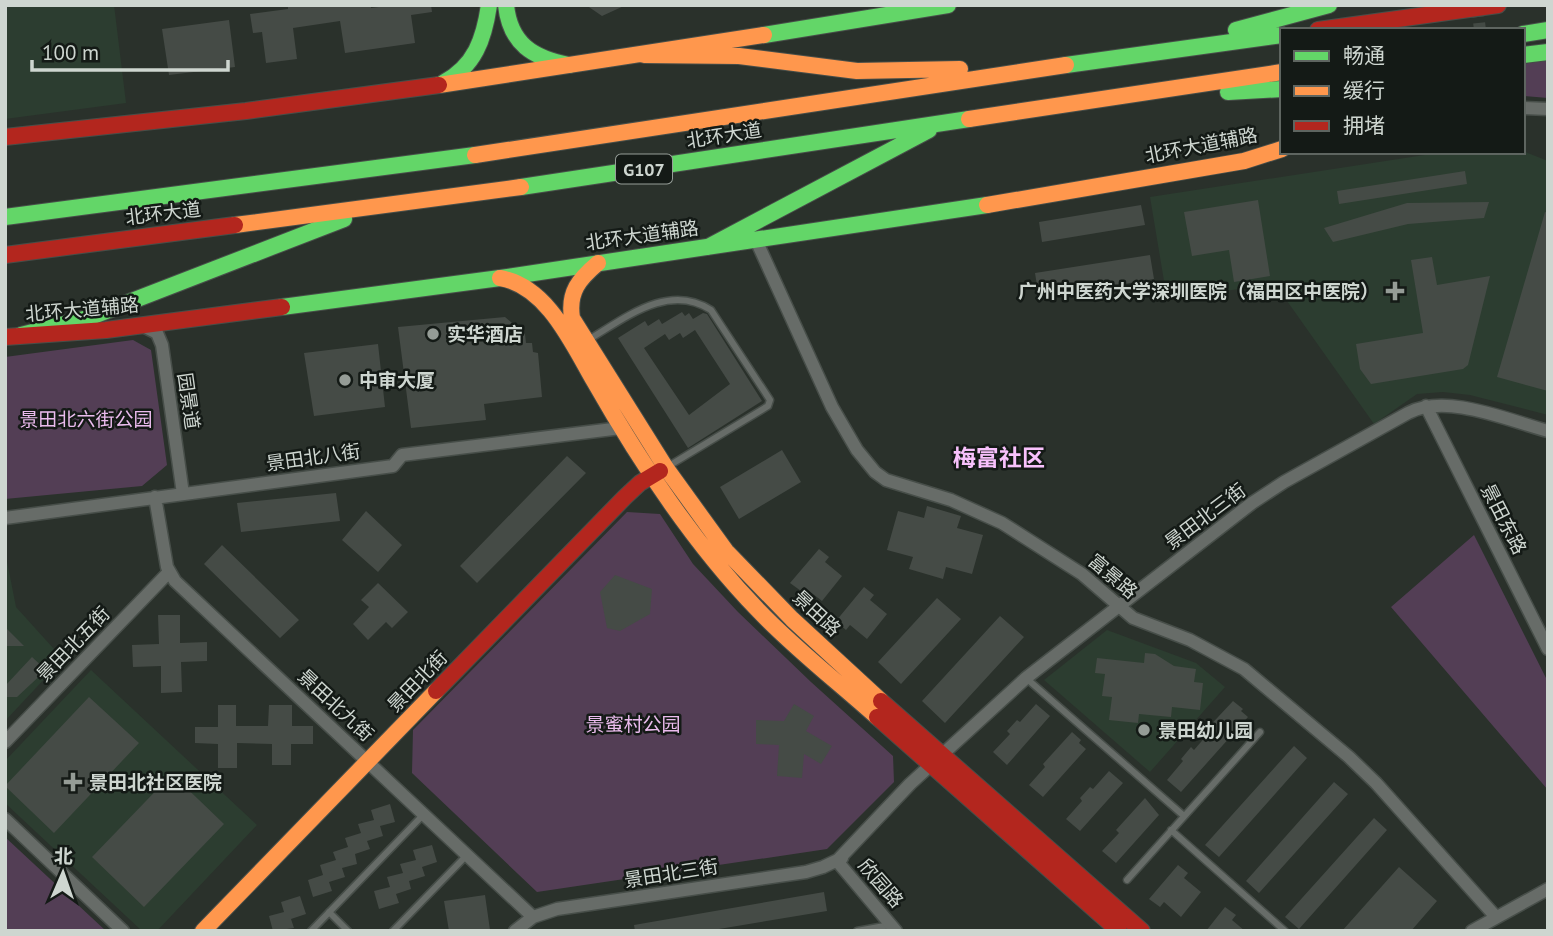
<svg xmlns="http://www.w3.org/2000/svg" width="1553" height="936" viewBox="0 0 1553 936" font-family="'PT Sans','Noto Sans SC',sans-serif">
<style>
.built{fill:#2c3d30}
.green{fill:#533e55}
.building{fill:#454b46;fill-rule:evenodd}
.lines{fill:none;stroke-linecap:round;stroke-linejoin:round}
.street-tunnel{stroke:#434a44;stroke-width:12;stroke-dasharray:12 6;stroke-linecap:butt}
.lane-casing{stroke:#474e49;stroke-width:9}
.street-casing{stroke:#474e49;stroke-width:15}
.fast-casing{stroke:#474e49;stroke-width:18}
.slow-casing{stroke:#474e49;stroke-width:18}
.jam-casing{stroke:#474e49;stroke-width:18}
.lane{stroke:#676c68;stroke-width:6}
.street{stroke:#676c68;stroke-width:12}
.fast{stroke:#63d668;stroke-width:16}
.slow{stroke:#ff974d;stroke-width:16}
.jam{stroke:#b3261e;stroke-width:16}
.poi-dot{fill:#959c96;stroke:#141a16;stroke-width:2.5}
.labels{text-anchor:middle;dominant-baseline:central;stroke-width:5;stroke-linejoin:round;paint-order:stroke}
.shield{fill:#141a16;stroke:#969e98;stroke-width:2}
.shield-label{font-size:18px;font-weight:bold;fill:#ced6d0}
.street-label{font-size:19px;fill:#ced6d0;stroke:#141a16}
.poi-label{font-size:19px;font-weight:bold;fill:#ced6d0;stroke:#141a16;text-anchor:start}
.park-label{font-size:19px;fill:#eabbed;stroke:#141a16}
.quarter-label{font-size:23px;font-weight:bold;fill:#f8c1fc;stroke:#141a16}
</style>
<rect width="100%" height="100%" fill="#2a312b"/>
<path class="built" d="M5,5H114L126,103L5,119Z
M1523,151L1548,161V415L1470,395L1443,392L1417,394L1374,424L1275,284L1167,299L1150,197L1444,152Z
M5,551L16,607L63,659L5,721Z
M1107,630L1196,663L1225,687L1150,772L1044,680Z
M91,670L257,825L157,931H142L5,803V761Z"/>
<path class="green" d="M1548,60V98L1523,96V64Z
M133,340L151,350L167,465L142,486L5,499V357Z
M627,512L660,514L693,564L738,612L811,682L893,756L894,782L827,849L537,892L412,773L413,730Z
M1474,535L1548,682V790L1391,607Z
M5,837L106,931H5Z"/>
<path class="building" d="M288,5H371V8L394,5H431L432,12L411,15L415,43L345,53L340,21L293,28L297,59L266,63L262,32L253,33L250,14L288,9Z
M586,5H626L602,16Z
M229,20L235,67L169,75L162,29Z
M1465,171L1467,184L1339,204L1337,191Z
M1258,200L1270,276L1234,282L1229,250L1192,256L1184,212Z
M1489,202L1484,218L1408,224L1333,242L1324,228L1407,203Z
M1141,205L1145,225L1042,242L1039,222Z
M1545,212L1548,213V391L1497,377Z
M1150,255L1154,279L1039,298L1035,273Z
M1432,257L1437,285L1490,276L1468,365L1463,369L1371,384L1360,369L1356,344L1423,333L1411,260Z
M682,312L685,316L689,313L693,319L703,313L707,314L762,401L688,448L618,338L645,321L648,326L659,319L662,324ZM695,330L730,384L689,415L644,348L665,334L669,340L680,333L683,338Z
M505,317L525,334L526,343H532L533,352L538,353L542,397L484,404L486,420L411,428L398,327Z
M378,344L385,407L314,416L304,353Z
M782,450L801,482L739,519L720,487Z
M567,456L586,473L477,583L460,566Z
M336,493L340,521L241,532L237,503Z
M927,506L961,516L957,528L983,535L972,574L946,567L943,579L909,569L913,557L887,550L898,511L924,518Z
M366,511L402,545L378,572L342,540Z
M222,545L299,620L280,638L204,564Z
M819,549L829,557L825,562L842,576L822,601L804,587L801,591L790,583Z
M615,575L652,589L650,614L620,631L607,628L600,592Z
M378,583L408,612L392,628L386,622L368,640L353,624L369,607L361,600Z
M864,587L874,595L870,600L887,614L867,639L850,625L846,630L836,621Z
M937,598L961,619L901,684L878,662Z
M158,615H180V643L207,642V661L181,662L182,692L161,693V666L133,667L132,645L159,644Z
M1000,616L1024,637L945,723L922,701Z
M5,627L24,646H5Z
M1145,653L1155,654L1174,666L1196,669L1194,682L1203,683L1200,710L1172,707L1171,717L1139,714L1138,723L1109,720L1112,697L1102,696L1105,674L1095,673L1097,658L1144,663Z
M32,657L46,670L17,697H5V686Z
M89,697L139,743L54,833L5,786Z
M1233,701L1243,709L1241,711L1248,717L1181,792L1167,780L1183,761L1181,759L1191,747L1194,750L1207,735L1204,732Z
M794,704L814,716L806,731L832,746L821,764L804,754L802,778L777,776L779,745L756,744V720L784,721Z
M1036,704L1050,716L1007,765L993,752L1010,734L1007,731L1017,720L1020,722Z
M218,705H236V726H268L269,705H292V726H313V744H291V765H272V744L237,743V768H218V744L195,743V727H218Z
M1072,732L1081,740L1079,743L1086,749L1043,797L1029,785L1045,767L1043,764Z
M1294,746L1307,758L1219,857L1205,845Z
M1109,771L1123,783L1080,831L1066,819L1082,801L1080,798L1090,787L1093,789Z
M172,774L224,824L144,907L92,857Z
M1334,782L1348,794L1259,893L1246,881Z
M1145,798L1159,815L1116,863L1102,851L1119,833L1116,830Z
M390,804L395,822L380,826L383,836L367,841L370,849L355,854L357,864L342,868L345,877L329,882L332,891L313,897L308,880L323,875L320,865L336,860L333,852L348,847L345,838L361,833L358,824L374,820L371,810Z
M1374,818L1387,830L1299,929L1285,917Z
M432,845L437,862L422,867L425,876L409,881L411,889L396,894L399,903L379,909L374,891L390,887L387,877L403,873L400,864L416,860L413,850Z
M1178,865L1188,873L1184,878L1201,892L1181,917L1164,902L1160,907L1149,899Z
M1399,867L1437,901L1411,931H1342Z
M824,892L827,911L707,931H635L634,925Z
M485,895L490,930L449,931L444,901Z
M300,896L306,914L291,919L294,928L273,931L269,916L284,912L281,902Z
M1225,907L1236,915L1232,920L1245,931H1206Z"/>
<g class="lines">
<path class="street-tunnel" d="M1477,5L1480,30"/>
<defs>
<path id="lane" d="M588,340C624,319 668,282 711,310L770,400L768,406L667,467
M1026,678L1184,816
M1171,830L1285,931
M1127,880L1260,732
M329,912L348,931
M311,931L424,814
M393,931L467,855
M857,931L890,925"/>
<path id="street" d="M1523,108L1548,109
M756,240L832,407L857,450L875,472L886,480L951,500L1002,523L1082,574L1133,618L1190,640L1244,669L1349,757L1376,783L1496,917
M143,326L157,333L162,345L183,494
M1426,406L1548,649
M155,497L167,567L175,581L533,917
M5,518L393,466L402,455L621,428
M5,742L169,572
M5,819L123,931
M837,861L910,784L1026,678L1252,503L1284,482L1408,413C1447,393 1507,420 1548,431
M837,861L896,931
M515,931L533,917L557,909L806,872L823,867L842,858
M1472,931L1548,889"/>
<path id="fast" d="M506,5C510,44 533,58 569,65
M1236,30L1329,5
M1523,34L1548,30
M764,35L948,5
M1523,55L1548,52
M1066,65L1282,35
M443,83C475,66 484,39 489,5
M1228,92L1282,89
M521,187L969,119
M5,217L475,155
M708,247L929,130
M282,307L500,278L987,205
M21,335L88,318L344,219"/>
<path id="slow" d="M644,55L739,56L857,71L960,69
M439,85L764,35
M969,119L1282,72
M475,155L1066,65
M987,205L1244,161L1282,149
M235,225L521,187
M598,263C579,279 568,292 572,318L666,468L726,551L792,619L881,701
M500,278C547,286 572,343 594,381C640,462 693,543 758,610C794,648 838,682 877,717
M203,931L436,691"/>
<path id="jam" d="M1318,30L1498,5
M5,137L246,111L439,85
M5,255L235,225
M5,337L106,330L282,307
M436,691L625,497L640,483L660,471
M881,701L1142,931
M877,717L1119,931"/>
</defs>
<use href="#lane" class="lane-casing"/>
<use href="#street" class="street-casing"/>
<use href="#fast" class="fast-casing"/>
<use href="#slow" class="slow-casing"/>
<use href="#jam" class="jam-casing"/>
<use href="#lane" class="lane"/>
<use href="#street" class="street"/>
<use href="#fast" class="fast"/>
<use href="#slow" class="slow"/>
<use href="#jam" class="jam"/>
</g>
<g class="poi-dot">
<path d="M1391.5 280.5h7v7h7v7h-7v7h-7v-7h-7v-7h7z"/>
<circle cx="433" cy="334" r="7"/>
<circle cx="345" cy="380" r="7"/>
<circle cx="1144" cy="730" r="7"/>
<path d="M69.5 771.5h7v7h7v7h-7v7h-7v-7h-7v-7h7z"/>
</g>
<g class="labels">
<rect class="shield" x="616" y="154.5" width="56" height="29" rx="5"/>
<g class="shield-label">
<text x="644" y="169">G107</text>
</g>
<g class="street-label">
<text transform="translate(724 135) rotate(-9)">北环大道</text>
<text transform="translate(1201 145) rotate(-11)">北环大道辅路</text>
<text transform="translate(163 213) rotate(-7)">北环大道</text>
<text transform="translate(642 235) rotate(-8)">北环大道辅路</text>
<text transform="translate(82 309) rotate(-5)">北环大道辅路</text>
<text transform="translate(189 401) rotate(82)">园景道</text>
<text transform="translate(313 457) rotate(-8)">景田北八街</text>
<text transform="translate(1205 516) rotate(-37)">景田北三街</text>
<text transform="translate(1504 519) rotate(63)">景田东路</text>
<text transform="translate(1113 576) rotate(40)">富景路</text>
<text transform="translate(817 613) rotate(43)">景田路</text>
<text transform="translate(73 644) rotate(-46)">景田北五街</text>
<text transform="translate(417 681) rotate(-46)">景田北街</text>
<text transform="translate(336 705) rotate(43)">景田北九街</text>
<text transform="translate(671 873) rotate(-9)">景田北三街</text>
<text transform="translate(881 883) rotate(49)">欣园路</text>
</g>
<g class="poi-label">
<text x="1379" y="291" text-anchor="end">广州中医药大学深圳医院（福田区中医院）</text>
<text x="447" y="334">实华酒店</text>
<text x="359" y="380">中审大厦</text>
<text x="1158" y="730">景田幼儿园</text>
<text x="89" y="782">景田北社区医院</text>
</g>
<g class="park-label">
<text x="86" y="419">景田北六街公园</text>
<text x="633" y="724">景蜜村公园</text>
</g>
<g class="quarter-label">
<text x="999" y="457">梅富社区</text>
</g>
</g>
<rect width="1553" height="936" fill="none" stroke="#ced6d0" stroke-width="14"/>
<rect x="1280" y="28" width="245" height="126" fill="#141a16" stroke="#5e6560" stroke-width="2"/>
<rect x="1294" y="51" width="35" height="10" fill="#63d668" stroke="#5e6560" stroke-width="2"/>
<text x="1343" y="63" font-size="21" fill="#ced6d0">畅通</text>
<rect x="1294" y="86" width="35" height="10" fill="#ff974d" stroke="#5e6560" stroke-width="2"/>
<text x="1343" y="98" font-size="21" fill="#ced6d0">缓行</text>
<rect x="1294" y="121" width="35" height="10" fill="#b3261e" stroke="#5e6560" stroke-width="2"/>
<text x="1343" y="133" font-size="21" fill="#ced6d0">拥堵</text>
<g transform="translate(63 873) rotate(2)" stroke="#141a16" stroke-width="5" paint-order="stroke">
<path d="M0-5L12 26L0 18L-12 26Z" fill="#ced6d0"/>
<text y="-10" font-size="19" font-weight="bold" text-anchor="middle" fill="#ced6d0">北</text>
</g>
<path d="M32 60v10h196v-10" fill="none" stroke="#ced6d0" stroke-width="3.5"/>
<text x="42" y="60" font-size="21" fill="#ced6d0" stroke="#141a16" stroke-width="5" paint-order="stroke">100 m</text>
</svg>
